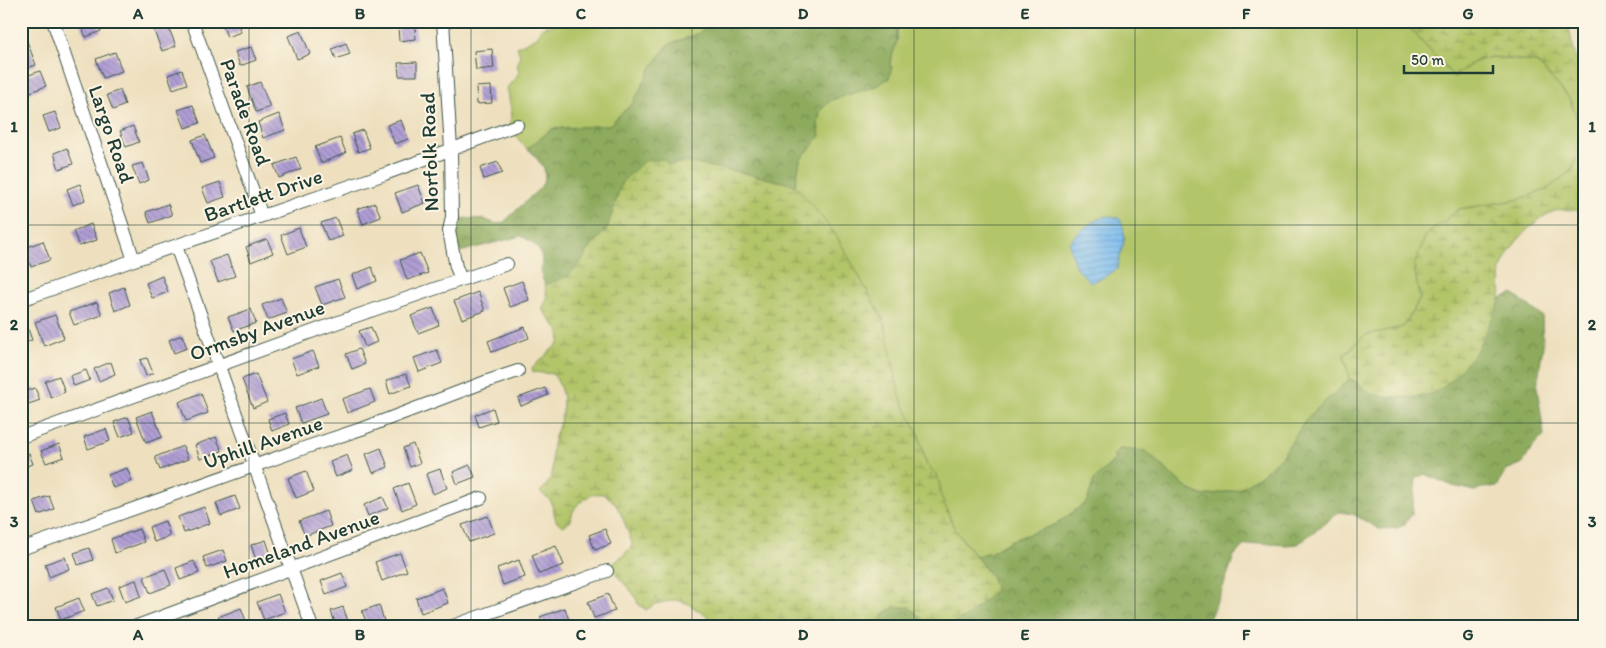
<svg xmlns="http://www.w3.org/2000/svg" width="1606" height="648" viewBox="0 0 1606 648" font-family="Itim,sans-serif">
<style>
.green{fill:#b2c569;stroke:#68814e;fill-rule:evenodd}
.forest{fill:url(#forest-crowns);stroke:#567448}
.wetland{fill:url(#wetland-marsh);stroke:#68814e}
.water{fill:url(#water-rules);stroke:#4d7c92}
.building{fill:url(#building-back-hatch)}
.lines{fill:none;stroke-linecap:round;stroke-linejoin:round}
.street-casing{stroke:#3e5549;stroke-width:14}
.street{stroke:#fff;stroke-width:12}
.grid{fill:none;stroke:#1f3d34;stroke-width:1;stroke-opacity:0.55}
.labels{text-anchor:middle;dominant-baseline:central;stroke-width:4;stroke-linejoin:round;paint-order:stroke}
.street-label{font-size:21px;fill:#1f3d34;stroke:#fcf5e5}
.neatline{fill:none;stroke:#1f3d34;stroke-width:2}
.grid-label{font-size:16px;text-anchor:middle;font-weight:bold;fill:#1f3d34}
</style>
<defs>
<pattern id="forest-crowns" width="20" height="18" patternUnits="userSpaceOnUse" patternTransform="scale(1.25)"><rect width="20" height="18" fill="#8daa5d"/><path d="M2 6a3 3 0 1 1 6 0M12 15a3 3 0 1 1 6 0" fill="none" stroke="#738c4e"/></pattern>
<pattern id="wetland-marsh" width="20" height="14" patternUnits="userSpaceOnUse" patternTransform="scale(1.25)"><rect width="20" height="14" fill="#b2c569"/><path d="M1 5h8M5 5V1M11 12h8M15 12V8" fill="none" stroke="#90a157"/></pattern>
<pattern id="water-rules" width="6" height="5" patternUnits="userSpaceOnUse" patternTransform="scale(1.25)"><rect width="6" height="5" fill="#7bbcf0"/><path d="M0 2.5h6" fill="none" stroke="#649ac3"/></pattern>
<pattern id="building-back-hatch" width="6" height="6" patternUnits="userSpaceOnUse" patternTransform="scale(1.25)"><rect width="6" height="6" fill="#b09ed5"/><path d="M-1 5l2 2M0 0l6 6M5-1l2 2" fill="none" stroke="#8f82ae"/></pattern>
</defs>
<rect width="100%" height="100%" fill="#fcf5e5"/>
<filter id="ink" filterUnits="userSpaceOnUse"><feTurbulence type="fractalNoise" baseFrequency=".02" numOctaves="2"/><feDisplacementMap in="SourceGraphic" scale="10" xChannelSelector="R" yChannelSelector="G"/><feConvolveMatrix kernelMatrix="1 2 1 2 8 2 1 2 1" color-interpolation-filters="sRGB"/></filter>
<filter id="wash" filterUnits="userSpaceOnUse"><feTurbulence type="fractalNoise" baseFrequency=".0096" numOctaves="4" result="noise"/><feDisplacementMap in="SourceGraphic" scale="20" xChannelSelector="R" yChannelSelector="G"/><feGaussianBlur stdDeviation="1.12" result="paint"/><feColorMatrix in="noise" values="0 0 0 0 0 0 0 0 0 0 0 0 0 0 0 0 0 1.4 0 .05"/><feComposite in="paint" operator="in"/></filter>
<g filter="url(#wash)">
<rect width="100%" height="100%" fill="#eee0bf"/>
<path class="green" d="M565,21H712L698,34L669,44L652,67L633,103L609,125L552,129L527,149L513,133L507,132L512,114L507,88L519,73L517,63L520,55L517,47L537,37L541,28Z
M897,21H1404L1439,61L1454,76L1474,62L1491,57L1537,62L1570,99L1581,129L1580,141L1573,169L1546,190L1517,200L1459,209L1414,266L1420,299L1403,327L1365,335L1344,355L1350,379L1308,417L1282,456L1263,474L1237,490L1203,496L1188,489L1157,462L1117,457L1094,480L1087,502L1055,525L1010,541L992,552L976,556L955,530L938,491L937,475L926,464L918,433L900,397L884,321L853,267L795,185L800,160L820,136L818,124L820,111L831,100L876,86L889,78V66L897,40ZM1099,218L1125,239L1119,252L1120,256L1069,244L1077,234Z"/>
<path class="forest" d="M712,21H897V40L889,66H892L889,78L876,86L831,100L820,111L818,124L820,136L800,160L795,185L739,172L684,162L669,165L622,182L607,229L594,243L577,267L568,276L545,285L540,271C546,253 537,244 521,236L459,252L453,218L484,219L496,224L504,222L540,188L545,179L544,168L532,152L527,149L552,129L609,125L633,103L652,67L669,44L698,34Z
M1513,294L1542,316L1543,346L1537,386L1544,435L1532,448L1523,463L1506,470L1497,487L1481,488L1475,491L1453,486L1424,474L1416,479L1412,514L1404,525L1397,528L1379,529L1353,514L1339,512L1298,544L1285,545L1260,543L1243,546L1234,556L1221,593L1205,627H881L883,614L895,607H909L927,624L991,576L976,556L992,552L1010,541L1055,525L1087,502L1094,480L1117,458L1113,456L1119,449L1145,451L1188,489L1203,496L1237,490L1263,474L1282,456L1308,417L1350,379L1387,397H1418L1435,393L1499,304L1501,298Z"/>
<path class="wetland" d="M1404,21H1567L1577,62L1585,65V212C1577,210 1566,209 1558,210C1537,215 1509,246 1502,266C1498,278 1503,292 1499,304L1476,352L1453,379L1435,393L1418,397H1387L1371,394L1355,381L1350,379L1344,356L1365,335L1403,327L1420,299L1414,266L1426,235L1459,209L1517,200L1546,190L1573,169L1580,141L1581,129L1570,99L1537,62L1491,57L1474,62L1454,77L1439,61Z
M664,159L669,165L684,162L739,172L795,185L801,192L836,235L884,321L900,397L918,433L926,464L937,475L941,490L939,491L955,530L991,576L996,590L965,618L945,626L927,623L909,607H895L883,614L881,627H723L687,603L675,600L655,604L646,610L638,604C635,588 614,580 613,564L631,548L632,543C625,524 613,478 585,499C576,505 572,510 571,521L563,526L556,521L551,501L540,492C560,472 549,468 553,445C554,437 558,430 560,422C565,404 564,389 553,374L533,372L532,368L560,342L559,331L542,309L547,299L545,285L568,276L577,267L594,243L607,229L622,182L644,161Z"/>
<path class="water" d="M1108,216L1119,218C1130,235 1120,251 1117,269L1102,278L1090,282L1075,266L1069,243C1079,231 1092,220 1108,216Z"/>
<g id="blocks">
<path class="building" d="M85,21H97L101,31L86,37L80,23Z
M221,21H237L241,32L227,37Z
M415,24L416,39L399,41L398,26Z
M168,26L176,46L162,51L154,31Z
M301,31L310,54L297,59L288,36Z
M25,36L36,65L21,70V38Z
M346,43L350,54L336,59L332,49Z
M251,47L256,60L240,66L235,52Z
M492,49L494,68L476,70L474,51Z
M115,52L122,71L103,78L96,59Z
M417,62V76H399L398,63Z
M182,70L187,84L173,89L168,75Z
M40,71L46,86L26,94L21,78Z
M260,82L270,107L256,112L247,87Z
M491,86L492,103L477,104L476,87Z
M120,90L125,105L113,110L107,95Z
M193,105L200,123L185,128L178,110Z
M55,112L61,128L49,132L43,116Z
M279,114L285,130L263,138L258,122Z
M401,120L408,139L395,144L387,125Z
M133,126L139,142L126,147L120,131Z
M363,130L370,148L358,152L352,134Z
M205,135L214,158L200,163L192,140Z
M340,138L346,153L321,163L315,147Z
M67,148L73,164L59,169L54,153Z
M296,157L301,169L279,178L274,165Z
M498,162L502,173L484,179L480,168Z
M143,163L149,180L139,184L132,166Z
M220,182L225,197L208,203L202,188Z
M80,184L85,200L73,205L67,189Z
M418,185L425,203L402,212L395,193Z
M375,203L381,217L363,224L357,209Z
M168,204L172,215L150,223L146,212Z
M336,218L343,236L328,241L321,223Z
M91,224L97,240L79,246L73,231Z
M299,228L306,247L288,254L281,235Z
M267,239L273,253L251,262L246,247Z
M43,241L50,260L31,267L24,248Z
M420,253L428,273L407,280L400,260Z
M227,255L235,276L218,282L210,261Z
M372,267L377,281L357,289L352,275Z
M162,276L168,292L152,298L146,283Z
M338,279L345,297L322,305L315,287Z
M522,281L529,300L510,307L503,288Z
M124,287L130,305L115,311L109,293Z
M478,292L485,311L462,319L454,301Z
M281,298L287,313L268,320L262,305Z
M97,302L102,315L74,325L69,312Z
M433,308L439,325L418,333L411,316Z
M251,309L256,323L234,331L228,317Z
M55,315L64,338L44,346L35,322Z
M27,326L32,340L21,344V328Z
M371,327L377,342L365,347L359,331Z
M525,327L529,338L492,352L488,341Z
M182,335L187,348L174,353L169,340Z
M359,349L365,364L352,369L346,354Z
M437,350L442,363L419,372L414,358Z
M313,351L319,366L297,374L291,359Z
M147,358L153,373L146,376L140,360Z
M111,362L115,374L99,381L94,369Z
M86,370L90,380L74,386L70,376Z
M256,374L267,402L253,408L242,379Z
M406,374L411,386L390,394L386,381Z
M59,376L65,392L51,398L45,381Z
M35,388L40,400L26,405L21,393Z
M545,388L548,395L521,406L518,398Z
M370,389L375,402L347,413L342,399Z
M201,393L208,413L186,421L179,402Z
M321,398L327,414L301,423L295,408Z
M493,408L497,421L479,427L475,415Z
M152,411L162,437L146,443L136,417Z
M285,413L289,424L272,431L268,419Z
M128,417L134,432L120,437L114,422Z
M106,429L110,441L88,449L84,437Z
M216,437L222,451L200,459L195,445Z
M59,444L64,457L46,463L41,451Z
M413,444L420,463L410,467L403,448Z
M183,446L188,459L160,470L155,457Z
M381,448L388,467L373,473L366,454Z
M29,453L33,464L21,468V456Z
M347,455L353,470L336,477L330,462Z
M470,465L475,477L457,484L453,472Z
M127,468L132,481L113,488L108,475Z
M440,469L447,488L433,494L426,474Z
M306,471L314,491L296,498L288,478Z
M408,483L416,504L402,510L394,489Z
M49,496L54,509L39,515L34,501Z
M235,496L240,509L221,516L216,503Z
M383,497L388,508L368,516L364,505Z
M204,507L210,523L184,533L178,517Z
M326,511L331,526L305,536L299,521Z
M488,516L494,533L469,542L462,525Z
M165,521L170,536L154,542L149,527Z
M139,529L144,542L115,553L111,539Z
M605,529L611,544L595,550L589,535Z
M266,540L271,555L256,560L251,545Z
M556,546L564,565L539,574L532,555Z
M89,548L93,560L78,565L74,553Z
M223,550L227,561L207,568L203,557Z
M400,553L407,571L382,581L375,562Z
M65,557L69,569L49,577L45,564Z
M519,560L525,577L503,585L497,568Z
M194,561L199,573L180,580L176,568Z
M165,569L171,585L150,593L144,577Z
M342,573L347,587L326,595L321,581Z
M136,580L141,596L125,602L119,586Z
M108,588L113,600L97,606L92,594Z
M443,588L448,603L421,613L416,598Z
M278,594L285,612L264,620L257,602Z
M608,594L615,611L594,618L588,602Z
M79,598L84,611L61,620L56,607Z
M379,605L384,621L368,627L362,611Z
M343,607L348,621L336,626L331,611Z
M241,608L246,621L232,627H222L218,617Z
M565,608L570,623L559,627H544L540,617Z
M678,620L681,627H660Z"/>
</g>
</g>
<g filter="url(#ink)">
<use href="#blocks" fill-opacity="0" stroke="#3e5549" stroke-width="1"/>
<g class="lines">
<defs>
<path id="street" d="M53,21L134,260
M192,21L262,216
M443,21L451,149L452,217L449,231L456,267L461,279
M176,246L312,627
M21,300L134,260L385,174L517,125
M21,437L347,319L507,264
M21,549L307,447L364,428L485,382L518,371
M134,627L481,498
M450,627L607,571"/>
</defs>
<use href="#street" class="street-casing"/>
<use href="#street" class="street"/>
</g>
</g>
<path class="grid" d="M249,21V627M471,21V627M692,21V627M914,21V627M1135,21V627M1357,21V627M21,225H1585M21,423H1585"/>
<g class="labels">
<g class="street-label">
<text transform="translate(246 112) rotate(70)">Parade Road</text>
<text transform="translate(112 134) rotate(71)">Largo Road</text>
<text transform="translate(429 152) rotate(-92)">Norfolk Road</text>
<text transform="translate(263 195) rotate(-19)">Bartlett Drive</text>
<text transform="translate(257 330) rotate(-20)">Ormsby Avenue</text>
<text transform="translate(263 442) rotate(-19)">Uphill Avenue</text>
<text transform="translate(301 544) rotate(-20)">Homeland Avenue</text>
</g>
</g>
<rect width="1606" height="648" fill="none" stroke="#fcf5e5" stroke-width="55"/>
<path d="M1404 65v8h89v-8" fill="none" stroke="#1f3d34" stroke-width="2.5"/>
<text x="1411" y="65" font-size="15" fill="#1f3d34" stroke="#fcf5e5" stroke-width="4" paint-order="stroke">50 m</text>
<rect x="28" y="28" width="1550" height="592" class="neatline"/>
<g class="grid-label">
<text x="138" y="19">A</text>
<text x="360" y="19">B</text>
<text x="581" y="19">C</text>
<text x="803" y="19">D</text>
<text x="1025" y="19">E</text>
<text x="1246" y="19">F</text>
<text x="1468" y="19">G</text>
<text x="14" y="132">1</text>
<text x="1592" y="132">1</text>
<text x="14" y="330">2</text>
<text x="1592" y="330">2</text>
<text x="14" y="527">3</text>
<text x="1592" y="527">3</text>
<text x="138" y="640">A</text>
<text x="360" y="640">B</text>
<text x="581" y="640">C</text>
<text x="803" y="640">D</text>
<text x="1025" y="640">E</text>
<text x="1246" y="640">F</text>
<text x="1468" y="640">G</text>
</g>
</svg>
